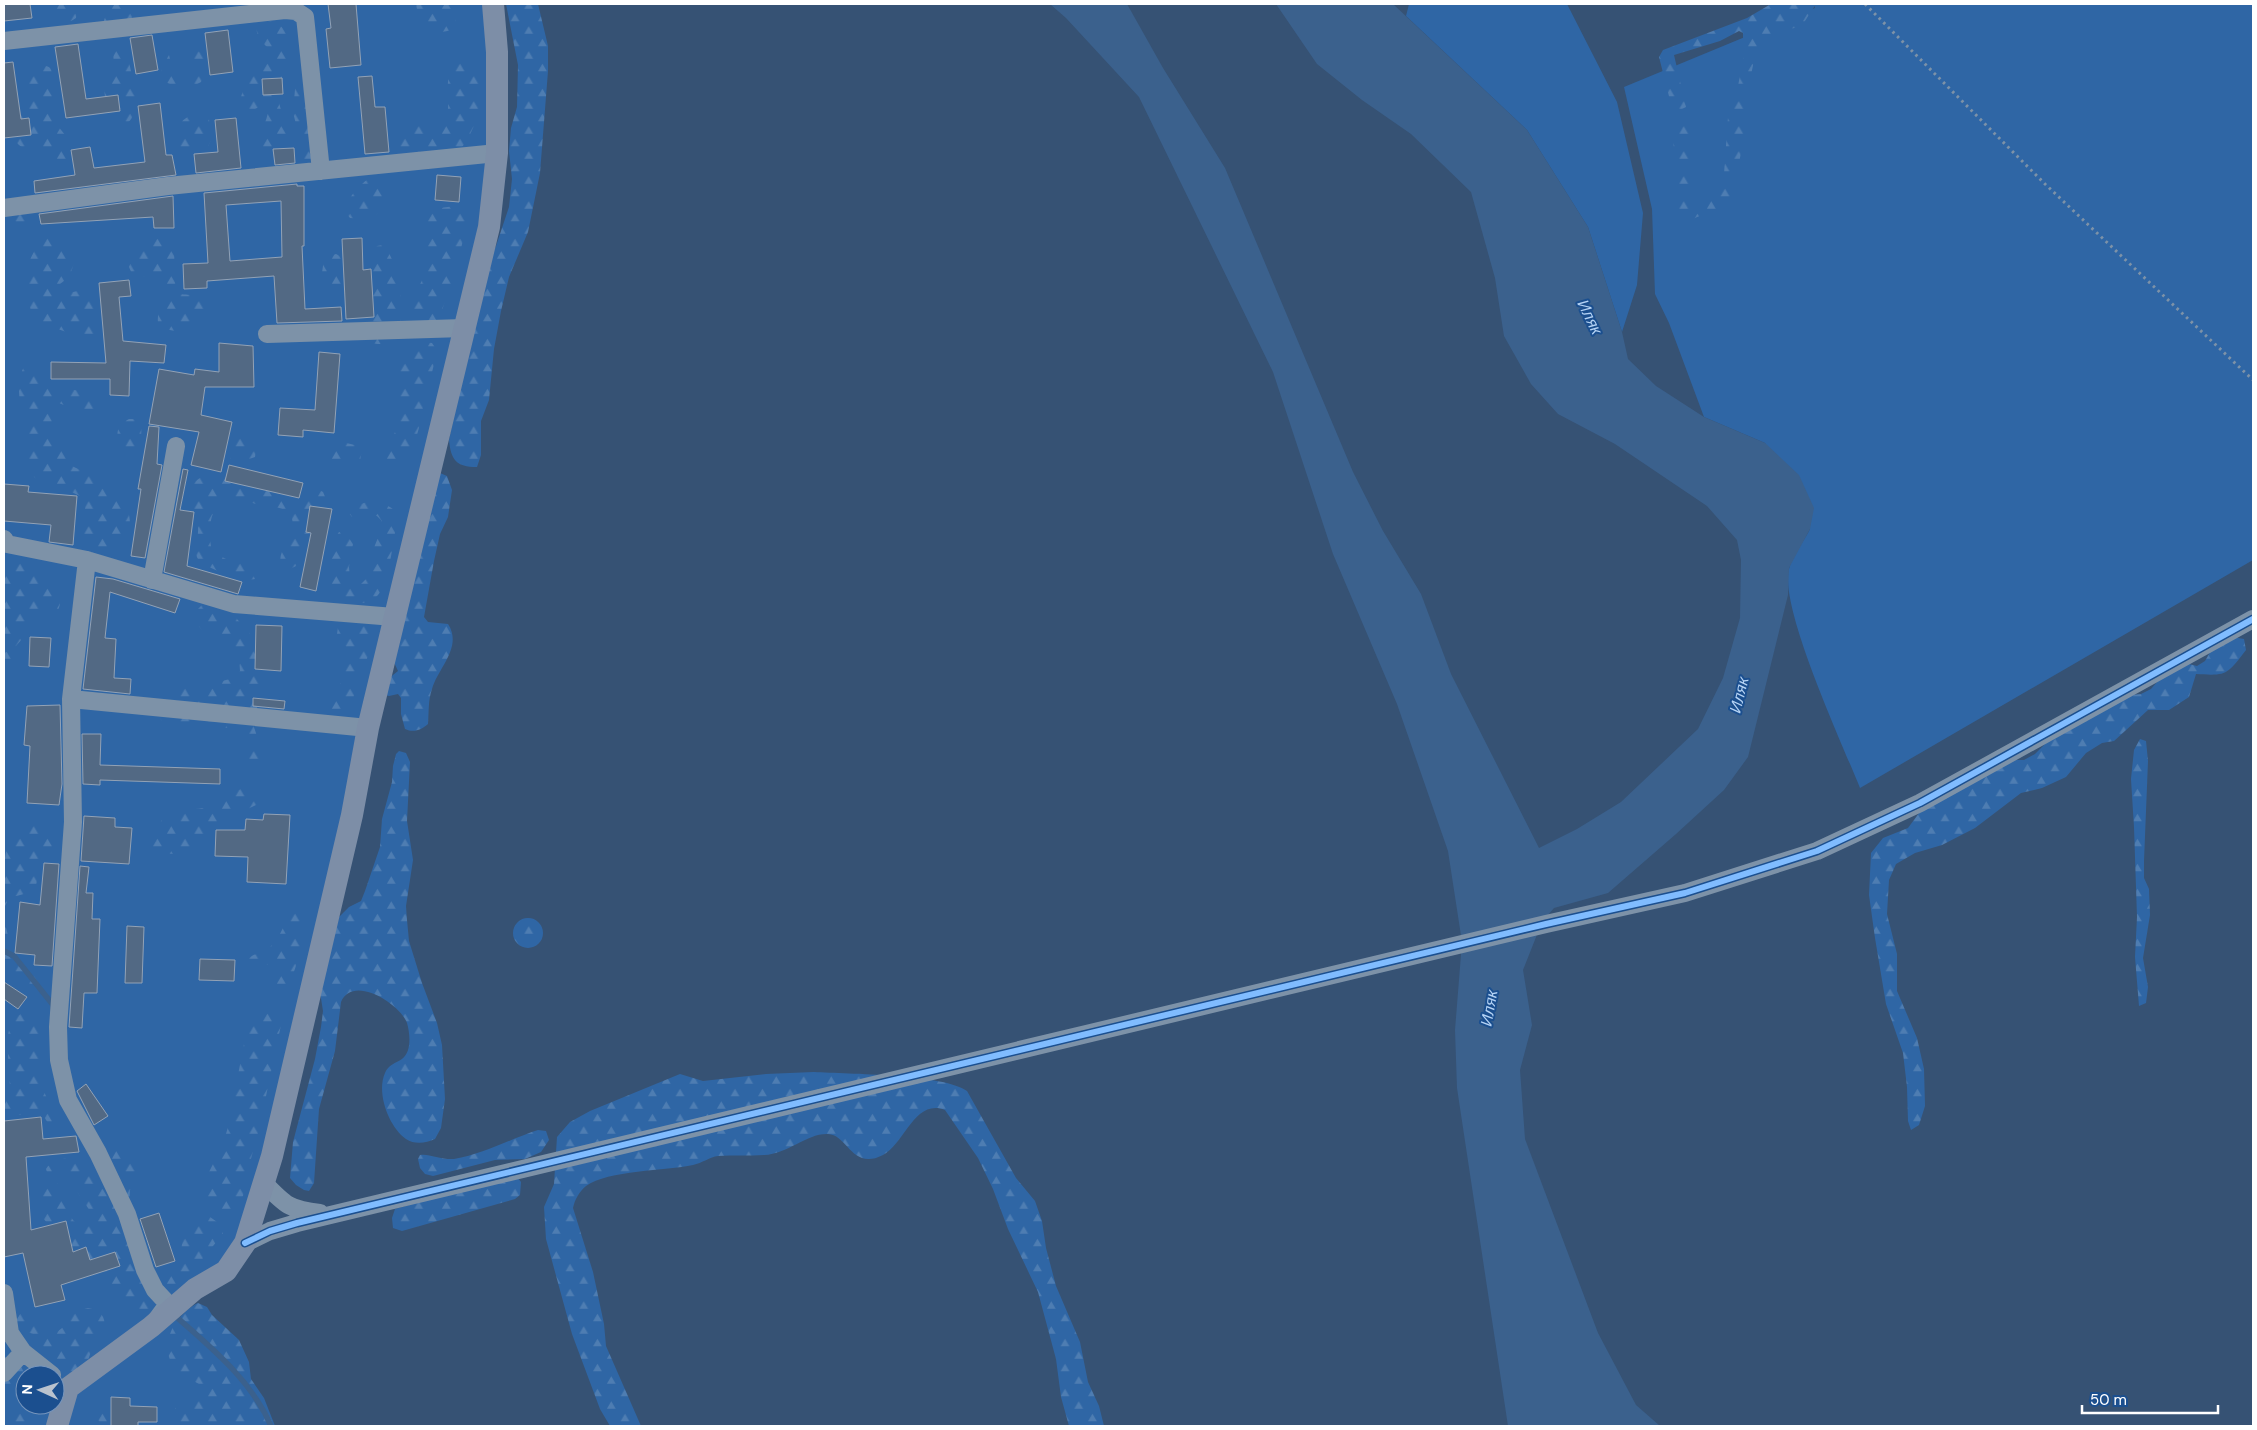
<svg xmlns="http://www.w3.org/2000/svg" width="2257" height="1430" viewBox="0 0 2257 1430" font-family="'DM Sans',sans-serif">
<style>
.grass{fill:#2f66a5;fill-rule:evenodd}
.forest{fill:url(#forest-firs)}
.water{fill:#3b618d}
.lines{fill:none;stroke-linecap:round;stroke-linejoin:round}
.stream{stroke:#3b618d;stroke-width:5.5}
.building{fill:#526984;stroke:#92a2b6;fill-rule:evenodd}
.path{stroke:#7d92a8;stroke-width:3;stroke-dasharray:2.5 4;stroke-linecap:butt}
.minor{stroke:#7d92a8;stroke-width:18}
.major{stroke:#7d8ea7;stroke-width:22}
.cycleway-casing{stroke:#1b4f8f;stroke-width:9}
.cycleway{stroke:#80bcff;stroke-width:6}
.labels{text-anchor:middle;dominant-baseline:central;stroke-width:4;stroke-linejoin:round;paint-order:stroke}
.water-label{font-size:16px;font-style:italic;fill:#b5d3f5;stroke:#1b4f8f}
</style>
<defs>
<pattern id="forest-firs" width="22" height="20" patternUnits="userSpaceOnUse" patternTransform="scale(1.25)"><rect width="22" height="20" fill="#2f66a5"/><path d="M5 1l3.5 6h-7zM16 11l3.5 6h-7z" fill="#4e7db2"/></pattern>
</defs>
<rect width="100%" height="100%" fill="#365274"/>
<path class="grass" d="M4,4H497L503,153L245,1243L170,1311L192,1331L271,1426H4ZM25,1375H55V1405H25Z
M1409,4H1567L1617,102L1643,213L1637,285L1622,332L1588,227L1527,130L1406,16Z
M1814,4H2253V560L1860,788C1843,745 1779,608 1789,569C1792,556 1804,541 1810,529L1765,443L1704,417L1669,323L1655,294L1652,209L1624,87L1815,8Z"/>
<path class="forest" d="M50,4H77L76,18L68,23L59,22L50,13Z
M110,4H140L131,19L99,34Z
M416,4H459L454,29C440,34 432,33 420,25Z
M506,4H538L548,46V71L540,173L528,232L509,277L501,311L494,349L489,400L481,421V455L477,467C456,467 451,460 449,440L485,269L496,246L509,207L512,179L509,151L511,128L517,107L518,65Z
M1771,4H1816L1801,27C1787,29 1769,32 1760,46C1749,62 1746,122 1742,145C1740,158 1740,167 1730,176L1724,174L1728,117L1736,97L1743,59V33L1739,31L1720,41L1674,55L1686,107L1678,111L1672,108L1659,57L1663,50L1747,18Z
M270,21C305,29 280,77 279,100C279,112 290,122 288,134C287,143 275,150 268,156C247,146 268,126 268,110L263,105L247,113L241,111C235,85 264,71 267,47L258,38L256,27Z
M122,43L125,47C129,64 146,116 125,124C118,127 112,122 107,118L104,87L114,68L113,49L117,44Z
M196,50L204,54C208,64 206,72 201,82C189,89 178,88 165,82C162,75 159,63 163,55H169L173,72L184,77L195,73L196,67L193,56Z
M464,59L473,61C496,108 460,186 401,166C397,155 395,147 401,136C412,115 429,128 447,120C450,106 445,79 451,68C454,62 459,61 464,59Z
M44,65L51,68L56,93L57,125L70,141L67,165L58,164C48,132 31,159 17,143L20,114L27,104L23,84L24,75L34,67Z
M309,75L312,164L304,163L301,160L300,141L293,112L296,78Z
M203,113L209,119L211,140L208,146L183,150L178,145C175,125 182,115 203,113Z
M1686,124L1691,131L1690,197L1693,209H1700C1709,200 1710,189 1720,182L1729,183L1735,191L1731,203L1690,220L1680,219L1676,214V159L1672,137L1676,128Z
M376,174L385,178C391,210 381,220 350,218C337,204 364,180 376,174Z
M26,195L31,196L32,224L30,229C4,229 15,199 26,195Z
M453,206L462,208C463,210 465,214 466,215C469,231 445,306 437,322L417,324C406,298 428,279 429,254C429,241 419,229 425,216C429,208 445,208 453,206Z
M56,237C74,244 79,258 69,276C64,283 56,284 54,293L60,297C65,295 73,291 79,291C102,291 98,323 94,337C82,343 77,336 66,332C56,328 42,325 35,317C25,307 26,273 30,260C33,252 38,245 45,238Z
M169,238C181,255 167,275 180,294C185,295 191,294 196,296C226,310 183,347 158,323C156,305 170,294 165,279C155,273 143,279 132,274L129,267C137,244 145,239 169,238Z
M383,245C400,260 415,344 382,344C376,344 372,344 368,340C365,337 363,331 361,327C357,321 353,317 349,312C342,304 324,290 322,280C321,273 324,264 324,257L336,254C350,261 358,269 373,258L374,251L377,246Z
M416,341L432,343L436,349C435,366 429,382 425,398C421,418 418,441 407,458C402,465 391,469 383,464C379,449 393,442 396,429C400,403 392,358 416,341Z
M30,363L39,366C42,370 43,377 46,380C56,391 82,389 96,394L98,405L92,414L80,412L59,403L51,409L52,423L70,465C86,473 103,478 117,490C134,505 139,560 104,550C98,548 91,546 87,541C76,529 89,511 84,498L59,486L35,478L30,471L26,458L30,425L20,408L19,391L22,371L25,364Z
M129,419H136L141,423C142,433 141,441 138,451L133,453L120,445C115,433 117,425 129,419Z
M238,438H252L257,444L255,457L241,462L231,460L229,451Z
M342,442L355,445L362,450L360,461L342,465L332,461L330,455L332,448Z
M440,473L447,476L452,490L448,517L440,534L434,561L424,617L428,622L448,624C463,647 438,668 432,689C428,700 429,712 428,724C421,730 414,733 405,729L401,714V698L398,694L389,696L385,695L388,679L398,671L393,660Z
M210,475L318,489L323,492L326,499L303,545L296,566L290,569L283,568C271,553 303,530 289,513C282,506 268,507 259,505C251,503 242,498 233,499C207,502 208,532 212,552L228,560L250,564L255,579C246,582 203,568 198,559C193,552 199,537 198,528C198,518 192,512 190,502C188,487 196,476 210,475Z
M367,502C379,502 389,504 397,513C397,526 394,538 392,551C389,565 388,584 378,595C364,610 338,603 330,584C324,570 330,544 339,532H345L353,544L349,567L350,579L355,584H361L367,578L370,558L382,527L381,520L377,516L352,517L348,512L352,507Z
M17,558L28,559L38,566L54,586L60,595V604L58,611L39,614L30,630L15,647L4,645V606L8,596L7,588L4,587V561Z
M202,605H211L236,618L249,632L262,680L254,727L263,755L260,767L253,772L248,770C246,761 251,752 248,743C238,717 183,729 161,720L159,708L163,700L184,686L206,685L234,678L240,671C240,645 224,647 207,635C203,632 200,627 196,623L198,609Z
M358,621L368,623C379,642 367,656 360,675C353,693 356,708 336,718L328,715C332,694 353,671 346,647C344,642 339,639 337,634L338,627L346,622Z
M2227,636L2244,639L2246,650C2227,675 2227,676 2196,674L2189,697L2169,710H2148L2114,741L2102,743L2086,753L2066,777L2042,788L2021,793L1975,828L1942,845L1915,853L1896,864L1889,880L1887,914L1897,954V991L1917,1038L1924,1069L1925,1106L1919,1125L1911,1130L1908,1121L1907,1087L1903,1053L1886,1004L1875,938L1869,895L1871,853L1883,838L1908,828L1922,809L2011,760H2024L2035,754L2053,736L2113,697L2141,694L2151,689L2170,667L2185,663L2197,666L2205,661L2213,647Z
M4,651L18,656L19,661L15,670L4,671Z
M2140,739L2146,741L2148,761L2144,861V878L2149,889L2150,915L2143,958L2148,987L2146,1003L2139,1006L2135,957L2137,917L2134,827L2131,779L2134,750Z
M399,751L406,753L410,762L407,821L413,860L406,906L407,920L409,941L422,983L437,1023L442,1045L445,1099L441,1128L435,1139C426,1143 415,1145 406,1139C389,1127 376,1093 385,1073C388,1065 396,1063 402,1059C412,1052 410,1033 407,1023C400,1004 353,974 341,1002L335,1051L319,1109L314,1183L309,1191L304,1190L296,1185L290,1178L293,1142L315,1059L321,1027L323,1011L320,992L339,917L349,907L361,901L365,891L380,847L382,819L392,782L393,766L396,754Z
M244,788L258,791L261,796L258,804L215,825L186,851L177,854L153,853L151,848C157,831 160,809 182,809C190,809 198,810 206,807C219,802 230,792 244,788Z
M32,825H46L57,835V843L40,864L35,891L9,898L4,908C4,888 0,837 20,827C23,826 28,826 32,825Z
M292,908H300L304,912C304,932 298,983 279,993L277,989V966L269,964L249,968L246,962C251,953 262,954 270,947C281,937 286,920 292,908Z
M513 933a15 15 0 1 1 30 0a15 15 0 1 1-30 0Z
M4,920L10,943L11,958C23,966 42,968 39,988C38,993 36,995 31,996L4,971Z
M265,1009C276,1011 279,1014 281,1025L258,1134L248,1169L243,1196L237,1207L226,1213L216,1212L210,1206L205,1196V1187L208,1174L223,1144L228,1127L248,1023L258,1012Z
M27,1010L39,1017C44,1041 38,1066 44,1091C47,1102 57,1110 59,1122L54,1125L48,1123L41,1112C30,1109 19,1118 7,1115L4,1108L10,1087L7,1039L10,1026L13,1019Z
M814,1072C847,1074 944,1074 967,1091L1016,1178L1035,1201L1042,1221L1046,1248L1056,1286L1080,1342L1088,1382L1099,1406L1104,1426H1069L1061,1397L1056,1359L1038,1292L1008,1229L993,1189L978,1158L945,1110C915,1098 905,1143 883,1155C852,1171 848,1135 828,1134C807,1133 788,1154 764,1155C749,1156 733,1155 718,1156C710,1157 702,1163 693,1165C666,1171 608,1170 586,1186C579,1192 575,1199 573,1208L593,1272L604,1324L606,1346L641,1426H610L600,1409L572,1334L546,1239L544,1207L554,1184L557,1137L570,1122L590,1111L680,1074L703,1081L766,1074Z
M538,1130L546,1131L549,1140L541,1152L525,1159L495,1160L433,1176L425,1174L420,1168L418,1159L420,1155C428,1153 441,1160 454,1159C484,1154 510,1139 538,1130Z
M118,1148L132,1151L138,1161L139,1172L130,1190L129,1207L152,1274L170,1270L178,1266L183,1239L203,1217H210L220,1224L223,1234L203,1258L196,1275L172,1292L143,1321L134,1318L119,1289L106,1281L66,1247L43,1218L42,1196L45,1186L51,1181C82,1191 58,1224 84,1224L88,1219L90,1211L78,1193L75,1177C63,1170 58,1176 47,1172L46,1169C53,1157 80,1154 89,1166C92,1170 93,1177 95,1181L99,1184L108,1178L113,1154Z
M511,1176L517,1177L521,1182L520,1195L515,1199L402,1231L393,1228L392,1218L395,1209Z
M198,1303L207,1307L212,1315L239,1340L249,1362L251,1379L264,1398L275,1426H172V1416L177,1404L203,1398L202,1386C193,1380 182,1376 175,1368C157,1346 175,1314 198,1303Z
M88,1308C100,1310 109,1318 102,1332C100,1336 95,1339 93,1344C90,1353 89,1365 79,1370C75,1372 67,1372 63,1371C42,1365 49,1354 40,1339C36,1333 25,1332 19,1330L16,1320L20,1314L26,1313C54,1326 50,1348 76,1311Z
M4,1357C30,1360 25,1386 25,1405H41L40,1418L36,1426H13L15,1404L11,1396L4,1394Z
M100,1398L105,1399L142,1426H102L99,1421L93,1415L95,1403Z"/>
<path class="water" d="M1050,4H1127L1163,68L1225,168L1353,472L1383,531L1421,594L1451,674L1539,848L1577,829L1621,802L1698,729L1723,678L1740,618L1741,560L1737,540L1707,506L1615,444L1558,414L1531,384L1504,336L1495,278L1471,192L1411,134L1362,100L1317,64L1276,4H1393L1527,130L1588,227L1622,332L1628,359L1656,386L1704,417L1765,443L1799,475L1814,508L1810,529L1789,568L1788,595L1748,757L1724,790L1676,834L1608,893L1554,908L1542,922L1523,970L1532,1025L1520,1070L1525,1139L1598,1333L1636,1405L1660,1426H1508L1457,1088L1455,1030L1462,942L1448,851L1397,704L1333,554L1273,372L1139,97L1066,18Z"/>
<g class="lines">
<path class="stream" d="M4,951L14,956L53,1005V1009
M173,1314C210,1346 252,1381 271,1426"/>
</g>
<path class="building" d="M4,4H30L32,18L4,21Z
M328,4H356L361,65L330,68L326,29L331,28Z
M228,30L233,72L210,75L205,33Z
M152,35L158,70L136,74L130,38Z
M78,44L86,99L118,95L120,111L66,118L55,47Z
M13,62L21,119L29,118L31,135L4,138V63Z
M372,76L375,107H385L389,152L365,154L358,77Z
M282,78L283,94L263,95L262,79Z
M160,103L166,155H172L176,175L35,193L34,181L75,175L71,150L90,147L94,168L145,162L138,106Z
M236,118L241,168L196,173L194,154L218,152L215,120Z
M294,148L295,163L275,165L273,149Z
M437,175L461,177L459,202L435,200Z
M297,184V186H304V246H302L305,309L341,307L342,321L277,323L274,276L207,281V288L184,289L183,264L208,263L204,193ZM281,201L282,257L230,261L226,205Z
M173,196L174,228H154L153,217L41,224L39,214Z
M362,238L363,270L371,269L374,317L346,319L342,239Z
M129,280L131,296L119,297L123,341L166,345L164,363L130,361L129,396L110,395V379H51V362L106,363L99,283Z
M219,343L253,346L254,387H205L201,415L232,422L221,472L191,465L199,432L149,424L159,369L194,375L195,369L219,372Z
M319,352L340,354L334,433L303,430V437L278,435L280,408L315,410Z
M149,426L159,427L157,464L162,465L145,558L131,556L141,489H138Z
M229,465L303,483L299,498L225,481Z
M183,469L188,470L180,510L194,512L187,566L242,582L238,594L164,572Z
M4,484L29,486L28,492L77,496L73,545L49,542L51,525L4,521Z
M310,506L332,509L316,591L300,587L311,533L306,532Z
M96,577L113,579L180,599L175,613L110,592L105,638L116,639L114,678L131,679L130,694L83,689Z
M256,625L282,626L281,671L255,669Z
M30,637L51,638L49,667L29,666Z
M253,698L285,701L284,709L253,706Z
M60,705L62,784L59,805L27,803L30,746L24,745L27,706Z
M82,734H101L100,765L220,769V784L100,780V785L83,784Z
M264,814L290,815L286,884L247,882L248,857L215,856L216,830H245L246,819L263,820Z
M84,816L115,818V827L132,828L129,864L81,861Z
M44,863L59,864L52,966L34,965L35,955L15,953L20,902L40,905Z
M80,866L89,867L86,893H93L92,919H100L97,993H84L82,1028L69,1027Z
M127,926L144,927L142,983H125Z
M200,959L235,960L234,981L199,980Z
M4,982L27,997L18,1009L4,999Z
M86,1084L108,1116L94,1125L77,1091Z
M41,1117L43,1139L76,1136L79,1152L26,1157L31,1230L66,1221L73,1252L86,1247L90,1260L115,1252L120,1266L61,1285L65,1300L35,1307L23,1253L4,1257V1121Z
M159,1213L175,1261L156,1267L140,1219Z
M111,1397L130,1398V1406L157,1407V1422H138V1426H111Z"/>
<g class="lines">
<path class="path" d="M1865,4L2045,184L2253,380"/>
<path class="minor" d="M4,41L285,10L296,11L305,17L306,26L321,171
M4,208L168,186L497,153
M267,334L464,328
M4,539L7,544L87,560L234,604L394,617
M87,560L71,699L73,822L58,1027L59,1060L68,1100L98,1153L127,1214L145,1270L155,1290L168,1304L157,1319
M152,580L176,446
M71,699L368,728
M264,1183C285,1205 290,1210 320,1213
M245,1243L270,1231L297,1223L1546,924L1685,893L1817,851L1920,803L2253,619
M4,1293L10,1333
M4,1331L10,1333L23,1352L52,1375
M4,1373L23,1352"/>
<path class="major" d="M57,1426L68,1388L151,1327L195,1289L226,1271L245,1243L272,1156L352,815L368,728L489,227L497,153V52L493,4"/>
<defs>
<path id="cycleway" d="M245,1243L270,1231L297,1223L1546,924L1685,893L1817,851L1920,803L2253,619"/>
</defs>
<use href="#cycleway" class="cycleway-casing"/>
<use href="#cycleway" class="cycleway"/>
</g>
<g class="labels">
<g class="water-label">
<text transform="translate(1590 317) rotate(64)">Иляк</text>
<text transform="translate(1739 695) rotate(-76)">Иляк</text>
<text transform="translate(1489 1008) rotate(-80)">Иляк</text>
</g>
</g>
<rect width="2257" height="1430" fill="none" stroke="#ffffff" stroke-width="10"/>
<g transform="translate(40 1390) rotate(273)"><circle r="24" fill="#1b4f8f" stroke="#7695bc"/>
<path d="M0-4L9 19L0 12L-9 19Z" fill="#b9c2ce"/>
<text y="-8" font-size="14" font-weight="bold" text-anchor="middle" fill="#ffffff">N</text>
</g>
<path d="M2082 1405v8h136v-8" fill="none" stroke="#ffffff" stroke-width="2.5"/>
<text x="2090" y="1405" font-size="15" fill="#ffffff" stroke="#1b4f8f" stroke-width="4" paint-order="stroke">50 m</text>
</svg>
